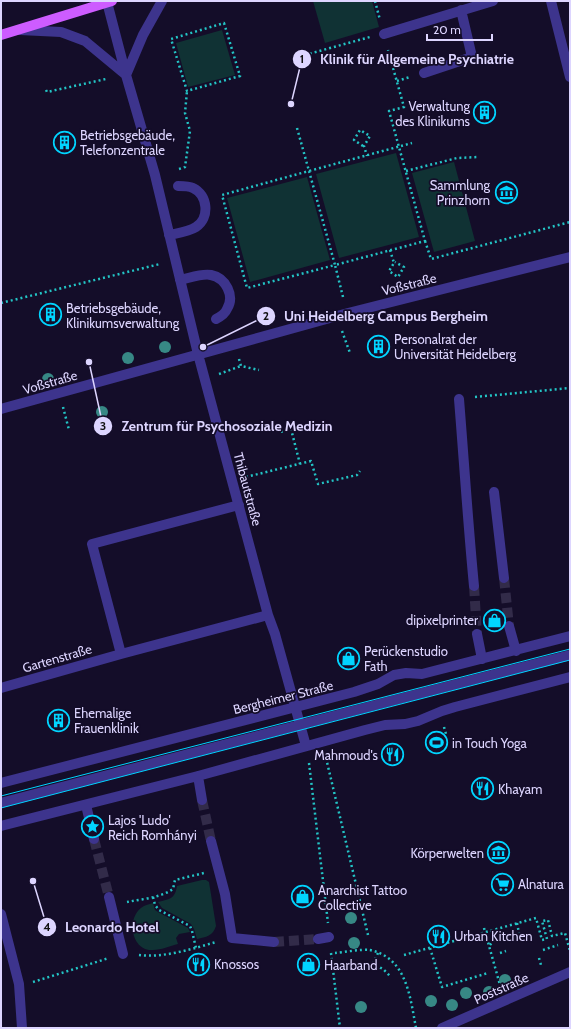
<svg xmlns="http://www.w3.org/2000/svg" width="571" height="1029" viewBox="0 0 571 1029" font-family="Cabin,sans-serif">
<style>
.green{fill:#103234}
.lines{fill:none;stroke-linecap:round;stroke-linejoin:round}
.minor-tunnel{stroke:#322b49;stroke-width:10;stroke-dasharray:10 5;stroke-linecap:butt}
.path{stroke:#23c4c5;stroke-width:2.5;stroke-dasharray:2 3;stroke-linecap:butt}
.minor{stroke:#3d348d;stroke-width:10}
.major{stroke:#cd5cff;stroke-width:10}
.tram{stroke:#01d4ff;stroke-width:1}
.tree{fill:#378885}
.labels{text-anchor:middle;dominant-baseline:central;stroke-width:3.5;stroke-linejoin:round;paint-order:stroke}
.poi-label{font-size:13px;fill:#ddd5ff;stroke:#140d29;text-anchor:start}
.street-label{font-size:13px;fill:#ddd5ff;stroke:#140d29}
.leader{fill:none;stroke:#ddd5ff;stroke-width:1.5}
.callout-dot{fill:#ddd5ff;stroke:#140d29;stroke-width:1.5}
.mark-label{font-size:12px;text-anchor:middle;font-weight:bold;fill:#111}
.callout-label{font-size:14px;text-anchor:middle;font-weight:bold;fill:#ddd5ff;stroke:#140d29;stroke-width:3.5;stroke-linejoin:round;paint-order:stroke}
</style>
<rect width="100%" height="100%" fill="#140d29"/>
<path class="green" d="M313,1H372L379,27L325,43Z
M222,30L235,75L188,87L176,43Z
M396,153L419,237L339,258L316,174Z
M454,162L475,241L434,252L412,173Z
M307,177L330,260L250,282L227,198Z
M202,880H206L209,882L216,926C213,936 206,937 197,939L194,929L191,924L162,908L158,902C170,899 175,899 177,886Z
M153,903L155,910L158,912L188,928L190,932L179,934L176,938L178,944C170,946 161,950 153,950C131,952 125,916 144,906C146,905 150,904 153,903Z"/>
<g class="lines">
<path class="minor-tunnel" d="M504,578L509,626
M474,586L477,634
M202,800L211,841
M94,839L109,897
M274,942L318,939"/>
<path class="path" d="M375,1L380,20
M224,23L240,76L187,91L171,39Z
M305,55L370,37
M397,81L410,77
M46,90L47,92L106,79
M297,128L309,171L412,143
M363,146L354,140L360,130L370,136L364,146L367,156
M179,169L185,167L190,131L185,113L187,91
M309,171L335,265L247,288L222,195Z
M406,171L457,158L478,157
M425,241L431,259L570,222
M390,250L394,263L389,271L398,277L404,267L395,262
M343,297L335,265L425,241L389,111L404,107L388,50
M1,303L160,264
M342,331L350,353
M239,359L241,366L259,370
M219,374L241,366
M475,397L570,388
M63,407L69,430
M279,428L280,432L291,429L300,464
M246,477L311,461L318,484L357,475L360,471
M444,727L446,734
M326,758L368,935
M309,763L328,923
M153,897L155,905L159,910L190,926L192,931L196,948
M127,902C142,899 160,898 173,889L175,880L204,873
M517,923L519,933
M484,928L500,985
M490,945L494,940L491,931
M430,948L442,987L488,973
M543,950L558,945
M331,953L340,1028
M335,953C345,952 361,949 370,950C407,958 410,997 416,1028
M378,953L373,964L383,969L390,976
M500,953L506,951
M139,955C164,958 192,949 216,942
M404,955L536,918L542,940L547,939L542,921L548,920L552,936L565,933L570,951
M539,958L541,965
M33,982L109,958"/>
<path class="minor" d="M551,1L570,77
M107,2L126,75L155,175L198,354L268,615L275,634L306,746
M20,30L61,32L85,41L126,75
M384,34L493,1
M424,73L472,57L461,10
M126,75L143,35L162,1
M169,235C178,233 188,232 196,227C210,218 208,195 193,188C189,186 183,186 178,186
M180,280C190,278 202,273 211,275C226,278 235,296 227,309C225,314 220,317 216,319
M459,399C464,461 468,524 474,586
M1,409L348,313L570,257
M494,492L504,578
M239,505L92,544L121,654L268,615
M509,626L516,651
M477,634L482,659
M1,688L121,654
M198,776L202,800
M1,783L354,692L378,684L394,675L406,673L422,674L570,636
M1,803C191,754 380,703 570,655
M86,805L94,839
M1,826L198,776L365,730L385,725L405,724L418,721L442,711L455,707L570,677
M211,841L225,894L232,938L274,942
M109,897L123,954
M1,914L19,984L22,1028
M318,939L329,937
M442,1028L570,972"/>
<path class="major" d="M1,35L112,1"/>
<path class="tram" d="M1,796L570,649
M1,808L570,660"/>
</g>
<g class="tree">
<circle cx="165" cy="347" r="6"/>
<circle cx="128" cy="358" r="6"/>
<circle cx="48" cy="379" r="6"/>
<circle cx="102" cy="412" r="6"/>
<circle cx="351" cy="918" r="6"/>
<circle cx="354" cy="943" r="6"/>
<circle cx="505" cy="980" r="6"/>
<circle cx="489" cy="992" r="6"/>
<circle cx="466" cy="993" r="6"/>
<circle cx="431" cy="1001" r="6"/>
<circle cx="452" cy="1005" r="6"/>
<circle cx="361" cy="1007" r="6"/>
</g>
<defs>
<symbol id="building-ring" viewBox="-11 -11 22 22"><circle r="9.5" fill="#140d29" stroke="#01d4ff" stroke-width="1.5"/><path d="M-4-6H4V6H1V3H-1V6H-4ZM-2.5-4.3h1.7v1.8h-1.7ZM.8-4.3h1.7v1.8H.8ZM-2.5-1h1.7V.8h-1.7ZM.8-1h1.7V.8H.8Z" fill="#01d4ff"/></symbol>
<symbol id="museum-ring" viewBox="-11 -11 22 22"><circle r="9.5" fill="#140d29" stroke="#01d4ff" stroke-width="1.5"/><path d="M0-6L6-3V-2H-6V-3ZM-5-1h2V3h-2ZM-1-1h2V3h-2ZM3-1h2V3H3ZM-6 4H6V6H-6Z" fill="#01d4ff"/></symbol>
<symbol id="shop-ring" viewBox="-11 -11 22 22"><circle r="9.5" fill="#140d29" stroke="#01d4ff" stroke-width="1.5"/><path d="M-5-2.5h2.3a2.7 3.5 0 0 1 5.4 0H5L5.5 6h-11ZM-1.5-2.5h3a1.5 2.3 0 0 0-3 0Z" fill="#01d4ff"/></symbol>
<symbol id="stadium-ring" viewBox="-11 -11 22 22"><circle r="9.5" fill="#140d29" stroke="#01d4ff" stroke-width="1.5"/><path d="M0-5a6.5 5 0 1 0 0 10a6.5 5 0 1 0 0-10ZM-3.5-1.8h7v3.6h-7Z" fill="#01d4ff"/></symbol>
<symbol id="restaurant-ring" viewBox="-11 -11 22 22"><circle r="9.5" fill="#140d29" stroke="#01d4ff" stroke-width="1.5"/><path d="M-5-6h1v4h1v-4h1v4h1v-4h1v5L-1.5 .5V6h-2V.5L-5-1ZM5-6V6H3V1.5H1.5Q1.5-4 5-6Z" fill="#01d4ff"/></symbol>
<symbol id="sight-ring" viewBox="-11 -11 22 22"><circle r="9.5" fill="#140d29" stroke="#01d4ff" stroke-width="1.5"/><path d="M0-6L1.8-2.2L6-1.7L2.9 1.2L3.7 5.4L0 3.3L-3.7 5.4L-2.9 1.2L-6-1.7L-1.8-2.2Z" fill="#01d4ff"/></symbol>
<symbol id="supermarket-ring" viewBox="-11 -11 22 22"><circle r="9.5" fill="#140d29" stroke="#01d4ff" stroke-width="1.5"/><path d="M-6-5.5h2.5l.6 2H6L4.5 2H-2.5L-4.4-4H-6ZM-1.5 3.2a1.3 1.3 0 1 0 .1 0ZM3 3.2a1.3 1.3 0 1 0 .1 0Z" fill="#01d4ff"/></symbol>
</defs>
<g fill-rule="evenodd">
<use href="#building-ring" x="472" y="100" width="25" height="25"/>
<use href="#building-ring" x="52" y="130" width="25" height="25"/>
<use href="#museum-ring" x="494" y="180" width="25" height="25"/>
<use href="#building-ring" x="38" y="302" width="25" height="25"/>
<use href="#building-ring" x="366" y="334" width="25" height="25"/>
<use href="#shop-ring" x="482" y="608" width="25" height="25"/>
<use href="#shop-ring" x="336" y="646" width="25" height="25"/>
<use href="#building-ring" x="46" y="708" width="25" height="25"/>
<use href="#stadium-ring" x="424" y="730" width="25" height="25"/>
<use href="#restaurant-ring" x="380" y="742" width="25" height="25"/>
<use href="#restaurant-ring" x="470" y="776" width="25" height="25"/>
<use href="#sight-ring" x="80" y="814" width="25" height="25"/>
<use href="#museum-ring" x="486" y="840" width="25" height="25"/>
<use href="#supermarket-ring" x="490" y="872" width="25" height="25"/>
<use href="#shop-ring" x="290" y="884" width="25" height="25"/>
<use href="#restaurant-ring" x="426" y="924" width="25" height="25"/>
<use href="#restaurant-ring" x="186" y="952" width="25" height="25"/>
<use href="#shop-ring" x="296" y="952" width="25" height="25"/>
</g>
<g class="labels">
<g class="poi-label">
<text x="470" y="106" text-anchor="end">Verwaltung<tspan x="470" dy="15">des Klinikums</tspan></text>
<text x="80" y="135">Betriebsgebäude,<tspan x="80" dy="15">Telefonzentrale</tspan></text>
<text x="490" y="185" text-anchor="end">Sammlung<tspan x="490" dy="15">Prinzhorn</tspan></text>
<text x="66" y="308">Betriebsgebäude,<tspan x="66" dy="15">Klinikumsverwaltung</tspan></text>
<text x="394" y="339">Personalrat der<tspan x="394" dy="15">Universität Heidelberg</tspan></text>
<text x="478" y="620" text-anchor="end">dipixelprinter</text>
<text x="364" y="651">Perückenstudio<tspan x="364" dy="15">Fath</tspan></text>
<text x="74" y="713">Ehemalige<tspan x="74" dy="15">Frauenklinik</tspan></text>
<text x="452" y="743">in Touch Yoga</text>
<text x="378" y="755" text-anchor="end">Mahmoud's</text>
<text x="498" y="789">Khayam</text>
<text x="108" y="820">Lajos 'Ludo'<tspan x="108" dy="15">Reich Romhányi</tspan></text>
<text x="484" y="853" text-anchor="end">Körperwelten</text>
<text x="518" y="884">Alnatura</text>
<text x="318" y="890">Anarchist Tattoo<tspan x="318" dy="15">Collective</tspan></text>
<text x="454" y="936">Urban Kitchen</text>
<text x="214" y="964">Knossos</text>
<text x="324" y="965">Haarband</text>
</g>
<g class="street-label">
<text transform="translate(409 284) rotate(-14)">Voßstraße</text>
<text transform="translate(50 382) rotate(-16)">Voßstraße</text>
<text transform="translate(248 489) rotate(75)">Thibautstraße</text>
<text transform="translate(57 658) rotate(-16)">Gartenstraße</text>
<text transform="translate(283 697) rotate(-14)">Bergheimer Straße</text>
<text transform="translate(501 988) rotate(-24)">Poststraße</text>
</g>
</g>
<path class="leader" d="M291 104L302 59M203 347L266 316M89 362L103 426M33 881L47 927"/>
<g class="callout-dot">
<circle cx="291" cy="104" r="4"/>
<circle cx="203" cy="347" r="4"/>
<circle cx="89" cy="362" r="4"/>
<circle cx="33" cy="881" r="4"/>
<circle cx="302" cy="59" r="10"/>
<circle cx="266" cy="316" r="10"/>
<circle cx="103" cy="426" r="10"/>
<circle cx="47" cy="927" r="10"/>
</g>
<g class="mark-label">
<text x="302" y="63">1</text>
<text x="266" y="320">2</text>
<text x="103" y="430">3</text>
<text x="47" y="931">4</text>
</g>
<g class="callout-label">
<text x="417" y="64">Klinik für Allgemeine Psychiatrie</text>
<text x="386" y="321">Uni Heidelberg Campus Bergheim</text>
<text x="227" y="431">Zentrum für Psychosoziale Medizin</text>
<text x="112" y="932">Leonardo Hotel</text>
</g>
<rect width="571" height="1029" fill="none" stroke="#ddd5ff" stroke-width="4"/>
<path d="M427 34v6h65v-6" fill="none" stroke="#ddd5ff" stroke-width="2"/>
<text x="433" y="34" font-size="12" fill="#ddd5ff" stroke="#140d29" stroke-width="3" paint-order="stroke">20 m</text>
</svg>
